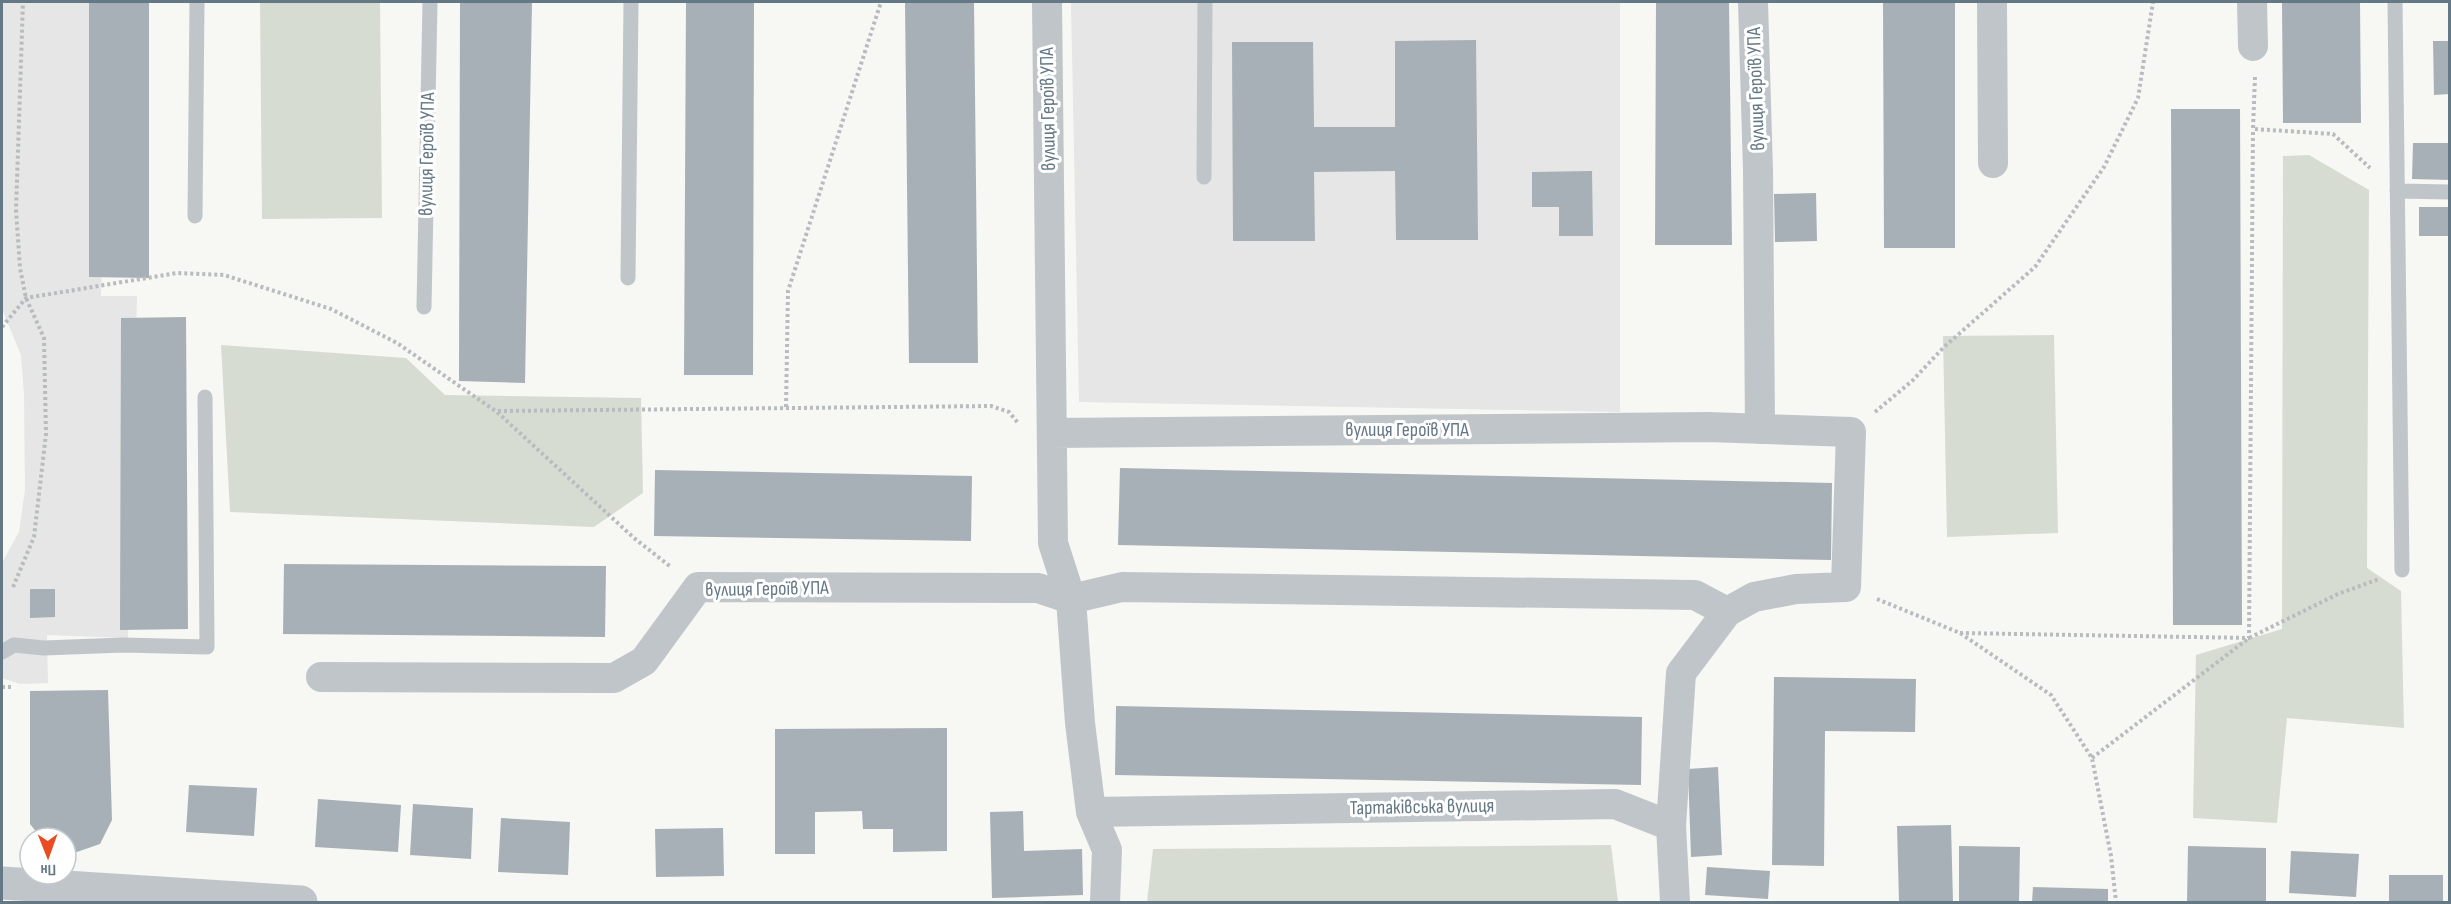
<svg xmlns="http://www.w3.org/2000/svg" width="2451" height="904" viewBox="0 0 2451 904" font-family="'Sofia Sans Condensed',sans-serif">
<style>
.built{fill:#e5e6e5}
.green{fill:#d7dcd3}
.building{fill:#a7b0b6}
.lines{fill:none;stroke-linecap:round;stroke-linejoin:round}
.path{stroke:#b8bcbf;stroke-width:4;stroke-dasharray:3 3;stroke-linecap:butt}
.service{stroke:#c0c5c9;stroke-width:15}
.minor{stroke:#c0c5c9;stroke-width:30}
.tertiary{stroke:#c0c5c9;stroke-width:33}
.labels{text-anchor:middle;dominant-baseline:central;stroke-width:6;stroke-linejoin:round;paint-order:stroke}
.street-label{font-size:20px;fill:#657886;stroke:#fff}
</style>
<rect width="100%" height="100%" fill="#f7f7f4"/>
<path class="built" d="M2,2H108L101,296H137L128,638L47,635L48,683L20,684L2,678V563L19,532L25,490L24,394L21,355L2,309Z
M1071,2H1620V412L1079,402Z"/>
<path class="green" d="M260,2H380L382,218L262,219Z
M2309,155L2369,190L2367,568L2401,591L2404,728L2287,718L2277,823L2193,818L2196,655L2282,629L2283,156Z
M2054,335L2058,533L1947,537L1943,336Z
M221,345L406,358L445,395L641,398L643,493L594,527L230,512Z
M1611,845L1618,902H1147L1153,849Z"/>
<path class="building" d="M89,2H149V278L89,277Z
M460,2H532L525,383L459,381Z
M686,2H754L753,375H684Z
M905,2H974L978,363H909Z
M1656,2H1729L1732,245H1655Z
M1883,2H1955V248H1884Z
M2282,2H2360L2361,123H2283Z
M1476,40L1478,240H1396L1395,171L1314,172L1315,241H1233L1232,42H1313L1314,127H1395V41Z
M2433,41H2450V94L2434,95Z
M2171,109H2240L2242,625H2173Z
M2413,143H2450V180L2412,179Z
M1592,171L1593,236H1559V207H1532V172Z
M1816,193L1817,241L1775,242L1774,194Z
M2419,207H2450V236H2419Z
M186,317L188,629L120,630L121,318Z
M1120,468L1832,483L1831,560L1118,545Z
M655,470L972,476L971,541L654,536Z
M284,564L606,566L605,637L283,634Z
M30,589H55V617L30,618Z
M1774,677L1916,679L1915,732L1825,731L1824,866L1772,865Z
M108,690L112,820L100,844L71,854L66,852V838H41L30,824V691Z
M1116,706L1642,717L1641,785L1115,775Z
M947,728V851L893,852V829H863L862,811L815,812V854H775V729Z
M1718,767L1722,855L1691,857L1688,769Z
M189,785L257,788L254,836L186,832Z
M318,799L401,805L398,852L315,847Z
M413,804L473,808L471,859L410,855Z
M1023,811L1024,851L1082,849L1083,895L992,898L990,812Z
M501,818L570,822L568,875L498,872Z
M1951,825L1953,902H1899L1897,826Z
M723,828L724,876L656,877L655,829Z
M1959,846L2020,847L2019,902H1959Z
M2188,846L2266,848V902H2187Z
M2291,851L2359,854L2356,897L2289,893Z
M1707,867L1770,871L1768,899L1705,895Z
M2389,875H2443V902H2389Z
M2033,887L2108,889V902H2032Z"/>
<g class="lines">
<path class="path" d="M2255,77L2253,129L2333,134L2370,168
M2,327L26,298L177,273L224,275L331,309L397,343L497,412L634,538L671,567
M786,407L788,291L881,2
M498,411L991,406L1009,412L1018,423
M1875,412L1912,381L1944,347L2035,267L2104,167L2138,98L2153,2
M13,587L34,537L46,434L44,338L26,298L20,268L16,210L23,2
M1877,599L1960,633L2051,695L2092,758L2111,856L2116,902
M1960,633L2249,638L2253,129
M2,687H12
M2092,758L2249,638L2338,594L2379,579"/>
<path class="service" d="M2395,2L2402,570
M1204,177L1205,2
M2397,191L2450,192
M195,216L197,2
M628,278L631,2
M424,307L430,2
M2,652L14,645L44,648L123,645L207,647L205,397"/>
<path class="minor" d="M1047,2L1053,543L1071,599L1080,723L1091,812L1107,850L1105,902
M1753,2L1758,171L1760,429
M1992,2L1993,163
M2252,2L2253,46
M1053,433L1709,427L1851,432L1846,587L1796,589L1754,597L1727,612L1681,673L1671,826
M321,677L614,678L644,661L698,587L1038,588L1071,599L1122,587L1695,595L1727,612
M1091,812L1615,804L1671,826L1675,902"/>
<path class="tertiary" d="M2,883L301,902"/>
</g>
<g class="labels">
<g class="street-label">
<text transform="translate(1756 89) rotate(-92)">вулиця Героїв УПА</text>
<text transform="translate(1048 109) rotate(-91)">вулиця Героїв УПА</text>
<text transform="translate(427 154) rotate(-89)">вулиця Героїв УПА</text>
<text x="1407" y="430">вулиця Героїв УПА</text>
<text transform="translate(767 589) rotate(-1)">вулиця Героїв УПА</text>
<text transform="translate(1422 807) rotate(-1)">Тартаківська вулиця</text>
</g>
</g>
<rect width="2451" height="904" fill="none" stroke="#657886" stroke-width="6"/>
<g transform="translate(48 856) rotate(179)"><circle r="28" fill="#ffffff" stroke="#c1c9cf" stroke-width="1.5"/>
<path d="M0-4.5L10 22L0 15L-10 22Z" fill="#e94b22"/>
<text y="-9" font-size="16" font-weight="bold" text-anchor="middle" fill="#657886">Пн</text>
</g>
</svg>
